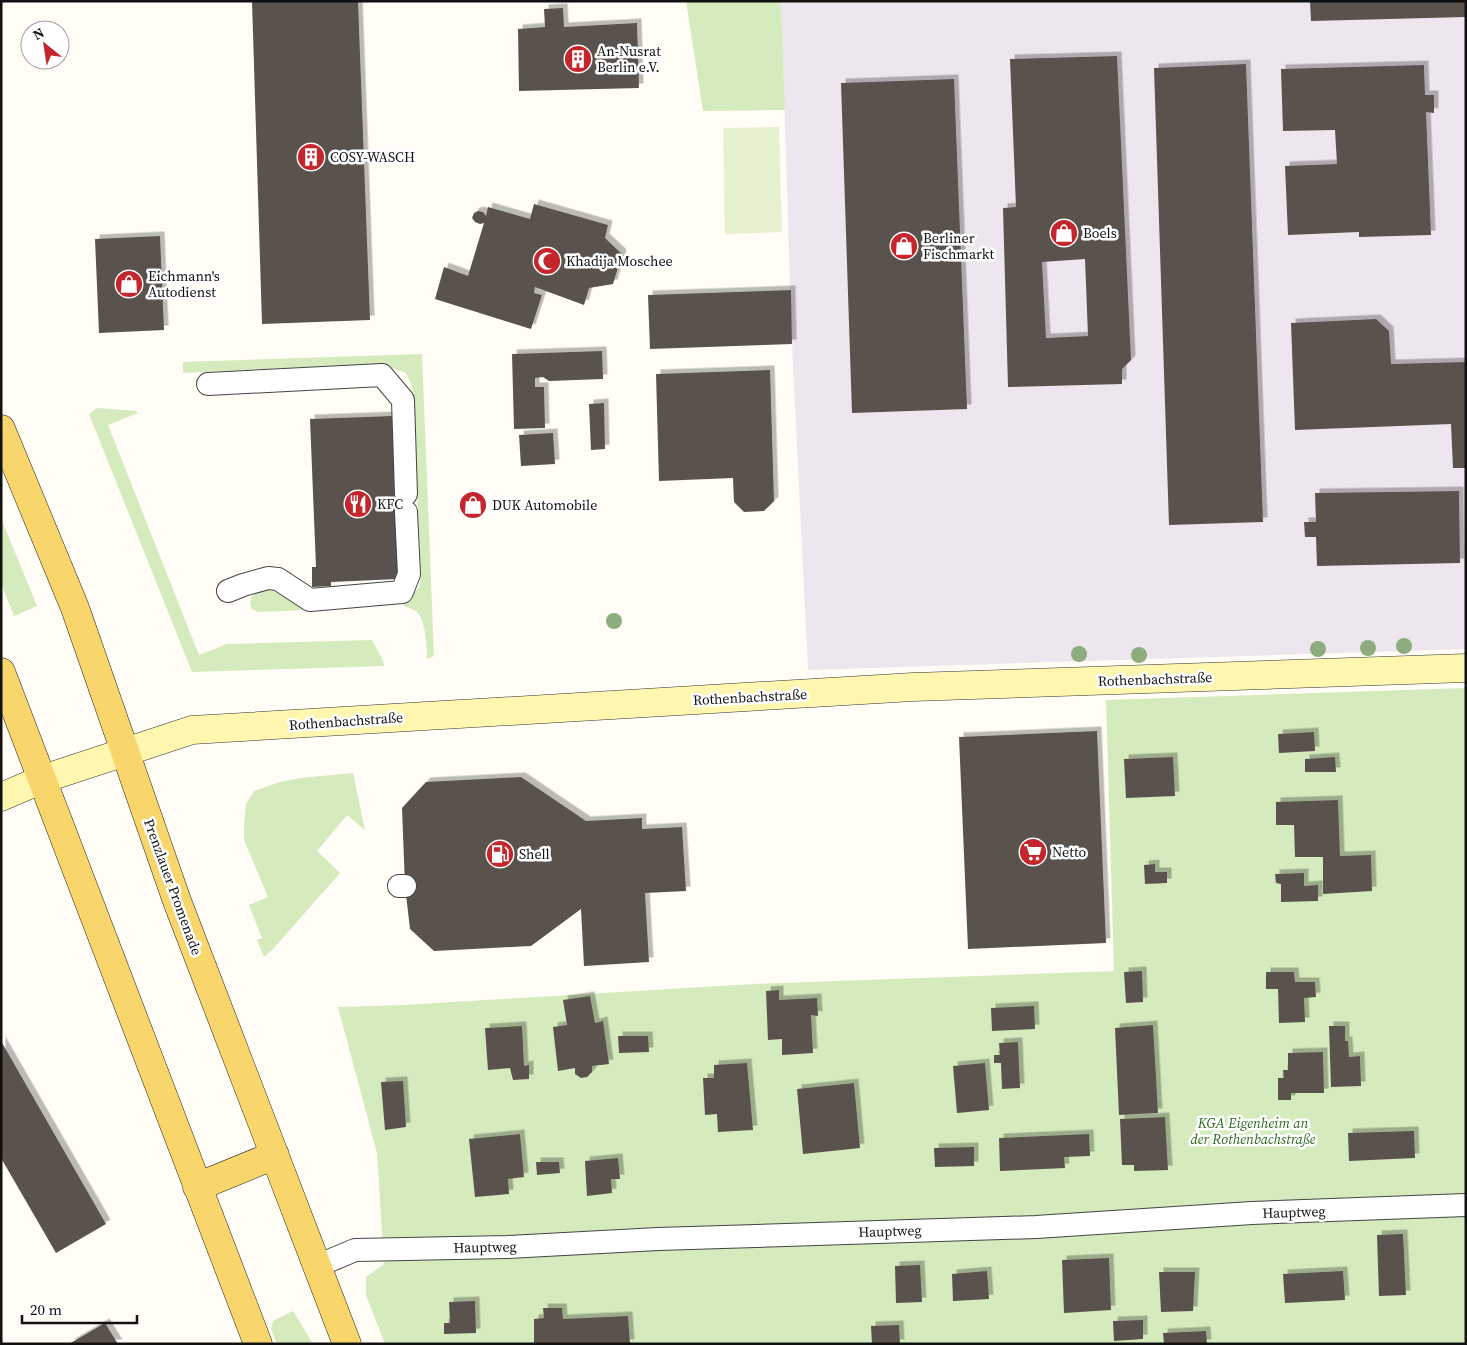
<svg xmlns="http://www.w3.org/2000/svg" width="1467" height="1345" viewBox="0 0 1467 1345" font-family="'Source Serif 4',serif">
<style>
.industrial{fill:#eee6ef}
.green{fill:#d5ebbd}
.pitch{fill:#e6f2cf}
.building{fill:#5a524d;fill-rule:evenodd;filter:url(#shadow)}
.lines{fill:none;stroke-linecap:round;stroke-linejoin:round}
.lane-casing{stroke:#444;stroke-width:24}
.secondary-casing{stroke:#333;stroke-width:29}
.primary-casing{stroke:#222;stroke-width:29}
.lane{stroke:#fff;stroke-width:22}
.secondary{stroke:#fff6b0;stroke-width:28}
.primary{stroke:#f9d66b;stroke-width:28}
.tree{fill:#8dad7f}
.labels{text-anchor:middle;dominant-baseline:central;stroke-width:5;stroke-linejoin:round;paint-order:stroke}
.poi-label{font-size:14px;fill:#111;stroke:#fff;text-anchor:start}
.street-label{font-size:14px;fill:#111;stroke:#fff}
.park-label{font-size:14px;font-style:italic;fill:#2f6b1f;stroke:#fff}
</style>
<defs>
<filter id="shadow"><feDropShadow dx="4.5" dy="-4.5" stdDeviation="0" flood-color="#0004"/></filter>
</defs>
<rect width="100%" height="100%" fill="#fffdf5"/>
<path class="industrial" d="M781,1H1466V649L808,670L792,344Z"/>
<path class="green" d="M686,1H781L785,110L703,111Z
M422,354L434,656L427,659C427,647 426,620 416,611C413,609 407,607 404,606L403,600L419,588L421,576L412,386L406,373L390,367H308L183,373V362Z
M97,408L136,411L138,413L108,425L199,655L227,644L372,640L383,660L384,666L192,672L89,414Z
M1,518L37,606L14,616L1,583Z
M262,589L275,591L306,604V610L258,612L252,609L250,604L251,597Z
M1466,688V1344H385L366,1295V1277L384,1264L377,1153L338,1007L404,1005L753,984L1114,971L1106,700Z
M353,773L365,830L347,815L317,851L340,873L273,949L264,957L257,940L262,938L249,905L268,897L244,840V825L246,804L254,791L280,782L300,778Z
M293,1311L313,1344H277L271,1329L273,1321Z"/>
<path class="pitch" d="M779,127L782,232L725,234L723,128Z"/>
<path class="building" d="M252,1H358L370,320L262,324Z
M1310,1H1466V17L1311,21Z
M563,8L564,27L637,23L639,88L519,91L518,29L545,27L544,9Z
M1117,56L1131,360L1122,369V384L1008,387L1003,208L1016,207L1010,59ZM1085,259L1088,336L1046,338L1042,262Z
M1246,64L1263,522L1169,525L1154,68Z
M1424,65L1425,95H1434V113L1426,112L1431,235L1359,237V232L1288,235L1285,166L1337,164L1335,130L1283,131L1281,69Z
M954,79L967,409L852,413L841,83Z
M534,204L608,225L605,238L622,254L613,284L589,288L584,305L535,287L534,293L542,295L531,329L435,299L444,267L468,276L484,223L480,224L475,222L472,218L474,213L478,211L483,212L486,216L488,207L530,219Z
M160,236L164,330L99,333L95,239Z
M791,290L792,344L650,349L648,295Z
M1376,319L1389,331L1391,364L1466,362V468H1453L1451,424L1295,430L1291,323Z
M602,351L603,379L549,381L543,377L535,378V387H544L545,428L514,429L512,354Z
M770,370L774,501L764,511L744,512L734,502L733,478L659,481L656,374Z
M604,403L605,449L591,450L589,404Z
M392,416L395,494L410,493L395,512L398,579L331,582V586L312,587V567H316L310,419Z
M553,433L555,464L521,466L519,435Z
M1459,491L1460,563L1317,566L1316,537H1305L1304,522H1316L1315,493Z
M1097,731L1106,943L968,949L959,737Z
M1314,732L1315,751L1279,753L1278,734Z
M1173,757L1175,796L1126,798L1124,759Z
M1335,757L1336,772H1305V759Z
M521,777L586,821L642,818V829L682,827L686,891L645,893L649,962L584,966L581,909L531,946L434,951L410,929L405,886L402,808L426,782Z
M1338,800L1340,856L1371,855L1372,891L1323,894V857H1295L1294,825H1276V802Z
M1155,864V872H1167V883L1145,884L1144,865Z
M1304,873V886L1318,885V901L1281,902V884L1276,883L1275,874Z
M1142,971L1143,1002L1126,1003L1124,972Z
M1266,972H1294L1295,982H1315L1316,997L1304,998L1305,1022L1279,1023L1278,989H1266Z
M779,990V1000L817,998L818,1016L811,1015L813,1053L782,1055V1039L768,1040L766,991Z
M590,996L595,1023L603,1021L609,1064L592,1066V1072L587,1077L581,1078L575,1074V1068L558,1071L553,1027L567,1025L563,1000Z
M1034,1006L1035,1029L992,1031L991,1008Z
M1153,1025L1158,1113L1119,1115L1115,1028Z
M522,1026L524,1066L529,1065V1079L513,1080L510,1068L488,1070L485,1028Z
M1329,1026H1345V1041H1348L1349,1057L1360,1056L1361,1086L1331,1087Z
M618,1036H648L649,1052L619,1053Z
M1,1041L106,1224L56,1253L1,1158Z
M1018,1042L1020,1088L1002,1089L1001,1063H994V1055H1000L999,1043Z
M1323,1052L1324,1093H1291V1100H1278V1078H1284L1283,1070H1288V1053Z
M747,1063L753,1130L718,1132L717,1114L705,1115L703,1078H714V1065Z
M985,1063L989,1110L957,1113L953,1066Z
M403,1081L406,1127L385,1130L381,1082Z
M854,1083L860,1148L803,1154L797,1089Z
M1165,1117L1168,1170L1134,1171V1165H1122L1120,1119Z
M1414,1131L1415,1158L1349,1161L1348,1133Z
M520,1134L524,1177L508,1179L509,1194L475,1197L469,1139Z
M1089,1134L1090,1156L1064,1157L1065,1168L1000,1171L999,1138Z
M974,1147V1166L935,1167L934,1148Z
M618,1158L620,1179H611L612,1193L587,1196L585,1161Z
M536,1162H559L560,1173L537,1175Z
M1403,1234L1406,1295L1379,1296L1377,1235Z
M1109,1258L1111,1310L1064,1313L1062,1260Z
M920,1265L922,1302L896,1303L895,1266Z
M987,1271L989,1299L953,1301L952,1274Z
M1343,1271L1345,1300L1285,1303L1283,1274Z
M1159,1272H1195L1193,1311L1161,1312Z
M475,1301L476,1333L444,1334V1323H450L449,1302Z
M543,1308H562L563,1319L628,1316L630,1344L534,1343V1319L544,1318Z
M1143,1320V1339L1114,1341L1113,1321Z
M105,1323L118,1344H69Z
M899,1325L900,1344H872L871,1326Z
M1206,1331L1207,1344H1164L1163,1333Z"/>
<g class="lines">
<defs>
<path id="lane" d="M208,384L382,375L403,400L406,494
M228,591L243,585L268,578L278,579L310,600L402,592L409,574L406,512
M399,886H405
M317,1266L355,1250L507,1247L658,1239L1036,1227L1252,1213L1466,1205"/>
<path id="secondary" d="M1,797L43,779L192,730L913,687L1466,668"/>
<path id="primary" d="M1,429L75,608L177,901L347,1344
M1,672L258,1344
M197,1187L275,1155"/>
</defs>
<use href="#lane" class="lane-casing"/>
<use href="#secondary" class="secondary-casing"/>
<use href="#primary" class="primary-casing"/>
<use href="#lane" class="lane"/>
<use href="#secondary" class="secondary"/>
<use href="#primary" class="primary"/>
</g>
<g class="tree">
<circle cx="614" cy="621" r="8"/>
<circle cx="1404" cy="646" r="8"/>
<circle cx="1368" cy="648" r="8"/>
<circle cx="1318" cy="649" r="8"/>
<circle cx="1079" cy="654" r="8"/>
<circle cx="1139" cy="655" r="8"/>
</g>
<defs>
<symbol id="building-disc" viewBox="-11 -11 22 22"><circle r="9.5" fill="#c4262e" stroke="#fff"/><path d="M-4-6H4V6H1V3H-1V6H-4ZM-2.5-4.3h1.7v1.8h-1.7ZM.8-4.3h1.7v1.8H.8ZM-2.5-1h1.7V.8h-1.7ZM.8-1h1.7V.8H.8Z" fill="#fff"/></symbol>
<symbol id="shop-disc" viewBox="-11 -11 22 22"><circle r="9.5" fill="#c4262e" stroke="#fff"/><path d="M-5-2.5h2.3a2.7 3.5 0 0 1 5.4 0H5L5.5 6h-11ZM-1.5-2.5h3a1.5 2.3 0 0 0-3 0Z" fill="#fff"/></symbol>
<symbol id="mosque-disc" viewBox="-11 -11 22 22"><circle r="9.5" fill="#c4262e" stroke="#fff"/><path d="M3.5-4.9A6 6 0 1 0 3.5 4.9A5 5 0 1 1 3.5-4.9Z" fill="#fff"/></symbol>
<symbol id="restaurant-disc" viewBox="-11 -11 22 22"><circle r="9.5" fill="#c4262e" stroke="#fff"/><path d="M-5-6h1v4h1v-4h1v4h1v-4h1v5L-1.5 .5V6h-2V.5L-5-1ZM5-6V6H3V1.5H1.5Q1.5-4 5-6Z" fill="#fff"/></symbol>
<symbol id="supermarket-disc" viewBox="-11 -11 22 22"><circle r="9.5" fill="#c4262e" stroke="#fff"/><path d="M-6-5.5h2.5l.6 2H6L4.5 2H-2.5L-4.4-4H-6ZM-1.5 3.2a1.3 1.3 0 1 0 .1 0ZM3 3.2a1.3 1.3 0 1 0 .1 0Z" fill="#fff"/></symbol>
<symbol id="fuel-disc" viewBox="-11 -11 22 22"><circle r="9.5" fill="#c4262e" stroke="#fff"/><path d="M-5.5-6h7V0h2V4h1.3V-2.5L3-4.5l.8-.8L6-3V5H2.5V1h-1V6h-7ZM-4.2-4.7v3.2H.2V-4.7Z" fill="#fff"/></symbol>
</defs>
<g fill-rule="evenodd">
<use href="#building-disc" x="562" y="43" width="32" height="32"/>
<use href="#building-disc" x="295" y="141" width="32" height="32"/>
<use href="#shop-disc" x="1048" y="217" width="32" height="32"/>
<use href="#shop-disc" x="888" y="230" width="32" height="32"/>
<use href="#mosque-disc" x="531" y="245" width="32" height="32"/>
<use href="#shop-disc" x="113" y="268" width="32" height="32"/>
<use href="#restaurant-disc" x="342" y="488" width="32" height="32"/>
<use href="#shop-disc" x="457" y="489" width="32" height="32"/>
<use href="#supermarket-disc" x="1017" y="836" width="32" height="32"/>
<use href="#fuel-disc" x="484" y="838" width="32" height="32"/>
</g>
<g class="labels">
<g class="poi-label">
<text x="597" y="51">An-Nusrat<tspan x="597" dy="16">Berlin e.V.</tspan></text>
<text x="330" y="157">COSY-WASCH</text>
<text x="1083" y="233">Boels</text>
<text x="923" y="238">Berliner<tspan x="923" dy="16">Fischmarkt</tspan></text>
<text x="566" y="261">Khadija Moschee</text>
<text x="148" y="276">Eichmann's<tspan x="148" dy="16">Autodienst</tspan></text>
<text x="377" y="504">KFC</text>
<text x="492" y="505">DUK Automobile</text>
<text x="1052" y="852">Netto</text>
<text x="519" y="854">Shell</text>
</g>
<g class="street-label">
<text transform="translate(1155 679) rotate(-2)">Rothenbachstraße</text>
<text transform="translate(750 697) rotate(-3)">Rothenbachstraße</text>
<text transform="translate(346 721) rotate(-4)">Rothenbachstraße</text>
<text transform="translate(173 887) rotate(70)">Prenzlauer Promenade</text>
<text transform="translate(1294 1212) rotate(-2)">Hauptweg</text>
<text transform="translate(890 1231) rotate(-2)">Hauptweg</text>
<text transform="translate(485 1247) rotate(-1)">Hauptweg</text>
</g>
<g class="park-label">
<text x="1253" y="1123">KGA Eigenheim an<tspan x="1253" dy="16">der Rothenbachstraße</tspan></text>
</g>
</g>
<rect width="1467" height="1345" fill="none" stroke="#111111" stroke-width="5"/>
<g transform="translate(45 45) rotate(330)"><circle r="24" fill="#ffffff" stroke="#a0a0a0"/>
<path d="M0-4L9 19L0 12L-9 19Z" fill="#c4262e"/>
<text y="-8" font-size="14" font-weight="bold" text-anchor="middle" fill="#111111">N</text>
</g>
<path d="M22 1315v8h115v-8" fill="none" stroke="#111111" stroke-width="2.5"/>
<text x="30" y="1315" font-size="15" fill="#111111" stroke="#ffffff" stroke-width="4" paint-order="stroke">20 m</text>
</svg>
